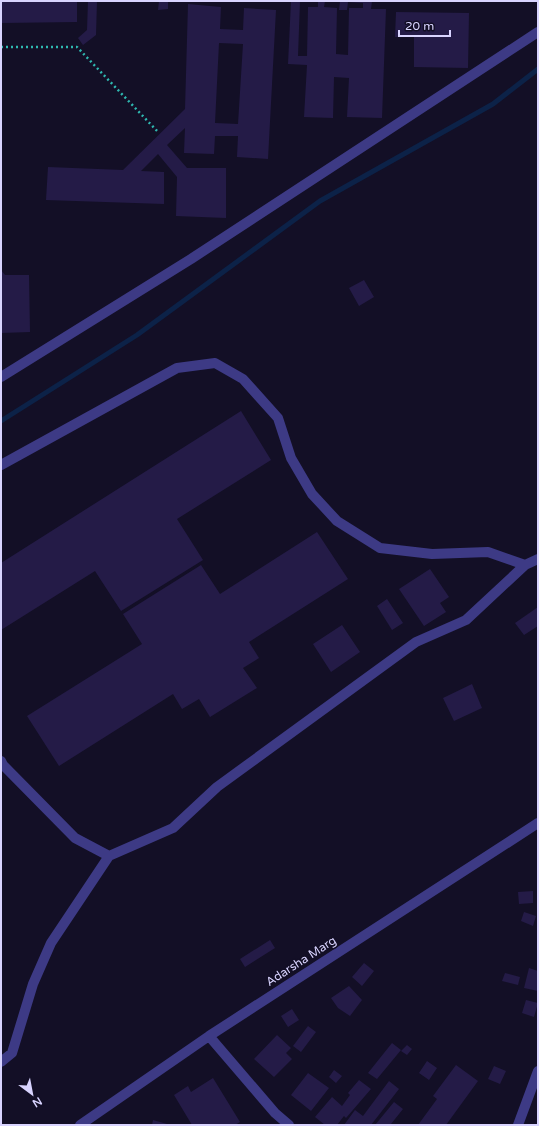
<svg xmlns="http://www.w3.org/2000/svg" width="539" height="1126" viewBox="0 0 539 1126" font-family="'Varela Round',sans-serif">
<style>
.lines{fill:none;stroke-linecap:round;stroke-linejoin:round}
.stream{stroke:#0c2248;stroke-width:5}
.building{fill:#241b47;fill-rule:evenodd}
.path{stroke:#2fb8b0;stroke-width:2.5;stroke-dasharray:2 3;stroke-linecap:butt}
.minor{stroke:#3d3a85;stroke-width:10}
.labels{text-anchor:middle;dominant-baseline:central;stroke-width:3;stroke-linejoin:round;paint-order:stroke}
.street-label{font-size:12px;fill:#d9d4ff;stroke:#130f26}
</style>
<rect width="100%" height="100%" fill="#130f26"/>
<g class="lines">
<path class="stream" d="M1,421L137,335L320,201L493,104L538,69"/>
</g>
<path class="building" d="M1,1H77V22L1,23Z
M88,1H97L96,35L83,45L78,38L87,30Z
M159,1H168V9L158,10Z
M291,1H300L298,56H307L308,7H318V1H325L324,7L337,8L336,54L348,55L349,8H363V3L348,2L347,10H339L340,1H372L371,9H386L382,118L347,117L349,78L334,77L333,118L304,117L307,65L288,64Z
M188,4L221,7L220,29L243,30L244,8L276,10L268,159L237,157L238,136H215L214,154L184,153L185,128L167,145L187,168H226V218L176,216L177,177L158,154L141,171L164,172V204L46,200L48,167L123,170L185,109ZM219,43L243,44L238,124L215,123Z
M396,12L469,13L468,68L414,67V37H395Z
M1,270L5,275H29L30,332L1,333Z
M364,280L374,297L359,306L349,288Z
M241,411L271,460L177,519L203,560L121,611L95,571L1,630V563Z
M317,532L348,579L249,642L259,658L243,668L257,688L210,717L199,699L182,709L173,694L59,766L27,716L142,644L123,614L201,565L220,594Z
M430,569L449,597L440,603L446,612L424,626L399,589Z
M387,599L403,623L392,630L377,606Z
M538,607V626L524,635L515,623Z
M342,625L360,652L331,672L313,644Z
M472,684L482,708L454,721L443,698Z
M533,891V903L519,904L518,892Z
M524,912L536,916L533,926L521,921Z
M270,940L275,948L245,967L240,959Z
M364,963L374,971L362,986L352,977Z
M529,968L538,971V991L524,988Z
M505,973L520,977L518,985L502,981Z
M349,986L362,1000L350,1016L338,1008L331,998Z
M526,1000L538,1003L534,1017L522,1013Z
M292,1009L299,1020L288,1027L281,1016Z
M308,1026L316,1032L301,1052L293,1046Z
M277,1035L291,1048L286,1053L292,1059L274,1077L254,1059Z
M392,1043L401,1050L377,1079L368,1073Z
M407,1045L412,1049L407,1055L401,1051Z
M427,1061L437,1068L429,1080L419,1073Z
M456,1065L478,1081L446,1125H418L437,1099L433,1096Z
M494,1066L506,1071L500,1084L488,1079Z
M334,1070L342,1076L336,1083L329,1077Z
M308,1073L329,1088L311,1111L291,1095Z
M213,1078L240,1122L235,1125H192L174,1095L188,1086L191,1092Z
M359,1080L371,1089L346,1118L344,1116L337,1125H325L315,1117L332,1097L342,1106L350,1095L348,1093Z
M389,1081L399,1089L371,1125H344L355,1110L363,1116Z
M394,1102L403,1109L391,1124L393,1125H375Z
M153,1120L167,1124L166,1125H152Z"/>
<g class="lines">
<path class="path" d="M1,47H77L159,133"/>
<path class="minor" d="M1,377L191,259L538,32
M1,465L177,368L215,363L243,379L278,418L291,458L312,494L337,521L380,548L432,554L488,552L525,565
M1,761L3,765L75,838L109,856
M209,1036L275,1113L289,1125
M1,1062L12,1053L33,984L51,943L109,856L173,828L217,787L416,642L466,620L525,565L538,559
M80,1125L209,1036L538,823
M518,1125L538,1071"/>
</g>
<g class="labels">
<g class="street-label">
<text transform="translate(301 961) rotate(-33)">Adarsha Marg</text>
</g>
</g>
<rect width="539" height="1126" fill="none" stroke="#d9d4ff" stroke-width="4"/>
<g transform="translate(32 1094) rotate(148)" stroke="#130f26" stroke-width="3" paint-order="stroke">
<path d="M0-3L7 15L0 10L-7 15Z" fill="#d9d4ff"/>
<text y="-6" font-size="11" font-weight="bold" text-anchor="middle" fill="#d9d4ff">N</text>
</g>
<path d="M399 30v6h51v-6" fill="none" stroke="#d9d4ff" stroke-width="2"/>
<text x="405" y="30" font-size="12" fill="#d9d4ff" stroke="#130f26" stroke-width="3" paint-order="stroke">20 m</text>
</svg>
